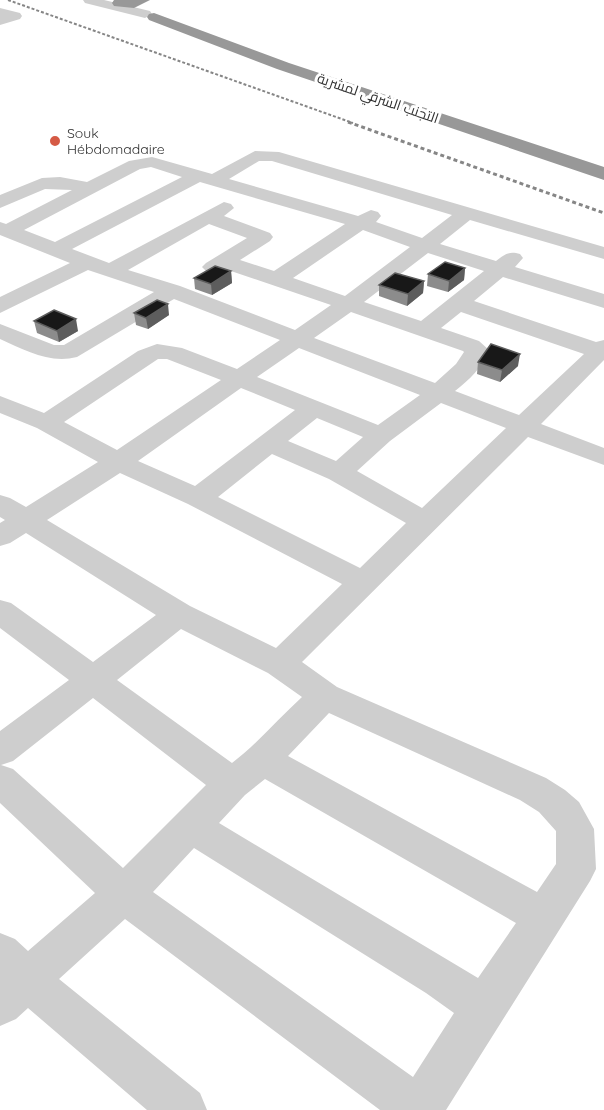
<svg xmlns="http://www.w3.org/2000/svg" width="604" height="1110" viewBox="0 0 604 1110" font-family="Quicksand,Cairo,sans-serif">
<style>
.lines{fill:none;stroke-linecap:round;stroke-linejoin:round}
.minor{fill:#cecece;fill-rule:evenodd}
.highway{fill:#989898;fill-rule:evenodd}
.rail-far1{stroke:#868686;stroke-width:2;stroke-dasharray:3 2;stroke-linecap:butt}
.rail{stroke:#868686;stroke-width:3;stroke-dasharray:4 3;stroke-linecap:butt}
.wall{fill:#8c8c8c}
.shaded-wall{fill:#5d5d5d}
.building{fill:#181818;stroke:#5d5d5d;stroke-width:1.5}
.poi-dot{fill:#d55a45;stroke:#fff;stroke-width:2}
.labels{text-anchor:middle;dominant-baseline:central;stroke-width:6;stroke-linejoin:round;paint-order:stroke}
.far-street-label{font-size:14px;fill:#313131;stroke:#fff}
.far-poi-label{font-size:14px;fill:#313131;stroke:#fff;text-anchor:start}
</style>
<rect width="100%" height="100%" fill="#fff"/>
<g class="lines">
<path class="minor" d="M83,0H104L150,11L152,14L145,18L85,3Z
M0,8L20,13L22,16L20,19L0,25Z
M255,151L279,152L604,247V259L470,220L440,244L496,261C505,254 509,251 520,254L523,258L515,267L604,294V308L503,277L474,301L596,342L604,340V360L541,424L604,448V465L528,437L302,662L337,687L546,778L565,790L579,802L594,829L596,869L590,881L446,1110H380L125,919L59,979L200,1093L207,1110H147L28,1008L16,1019L0,1026V933L15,939L28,951L95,893L0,803V731L69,680L0,628V600L11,603L93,662L156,615L26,533L10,543L0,546V523L5,520L0,517V495L10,498L26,507L98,462L37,428L0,413V396L44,413L138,351L157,344L182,348L237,369L280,340L174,299L77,357C49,364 25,350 0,339V324L54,345H64L154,292L88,270L0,313V297L70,263L0,235V222L6,224L72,190L45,189L0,208V195L42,178L60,177L87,182L129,161L152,157L212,174ZM259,161H272L452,215L422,238L376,222L381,216L378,212L371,210L358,216L229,179ZM151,167L182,177L55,242L24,230L140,169ZM200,182L345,224L274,271L240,260L270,241L273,237L270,233L224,216L234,208L231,204L224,202L109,263L72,249ZM209,224L247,238L206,263L202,267L206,271L213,273L225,269L331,305L295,330L180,286L128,270ZM363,230L410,247L345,296L293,278ZM428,253L484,271L421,321L364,302ZM351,312L463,351L464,352L456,364L435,383L314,338ZM461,312L584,354L519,415L455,391C469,380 483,367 489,350L479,341L441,328ZM299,348L420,395L378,425L257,377ZM158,359H167L221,380L117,450L64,422ZM241,388L295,410L195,486L138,461ZM441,403L506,428L422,508L357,471L390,441ZM317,418L363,437L336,461L288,441ZM272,454L329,479L406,523L360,568L218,497ZM120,473L188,504L342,584L276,648L190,606L47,520ZM181,629L268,673L302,697C278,719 257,744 232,763L117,680ZM93,698L206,785L123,868L13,769L1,765L13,761ZM329,713L520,800L539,812L556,831V864L537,892L288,756ZM265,779L516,923L478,978L219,823L245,795ZM194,848L426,993L454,1013L413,1077L153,892Z"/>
<path class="highway" d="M114,0H150L134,8L114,6L112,3Z
M154,13L289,63L604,167V180L277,69L149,20L147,17L149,14Z"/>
<path class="rail-far1" d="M8,0L353,123"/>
<path class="rail" d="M348,122L604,213"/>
</g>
<path class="wall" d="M465,268L464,280L448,292L427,286L428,274Z
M231,271L232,283L212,295L195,289L194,278Z
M424,281L423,293L407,306L379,296V285Z
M134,313L169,315L148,329L136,325Z
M34,321L78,331L59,342L37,333Z
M478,362L518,366L500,382L477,374Z"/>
<path class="shaded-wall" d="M465,268L464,280L448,292L449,281Z
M231,271L232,283L212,295L211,284Z
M424,281L423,293L407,306L408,294Z
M168,304L169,315L148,329L146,318Z
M76,319L78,331L59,342L57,331Z
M520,354L518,366L500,382L502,370Z"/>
<path class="building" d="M445,262L465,268L449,281L428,274Z
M215,266L231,271L211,284L194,278Z
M395,273L424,281L408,294L379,285Z
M157,300L168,304L146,318L134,313Z
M54,310L76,319L57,331L34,321Z
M491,344L520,354L502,370L478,362Z"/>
<circle class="poi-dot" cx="55" cy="141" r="6"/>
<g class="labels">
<g class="far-street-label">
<text transform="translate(378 98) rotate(19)">التجنب الشرقي لمشرية</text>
</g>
<g class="far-poi-label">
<text x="67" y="133">Souk<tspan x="67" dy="16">Hébdomadaire</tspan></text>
</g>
</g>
</svg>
